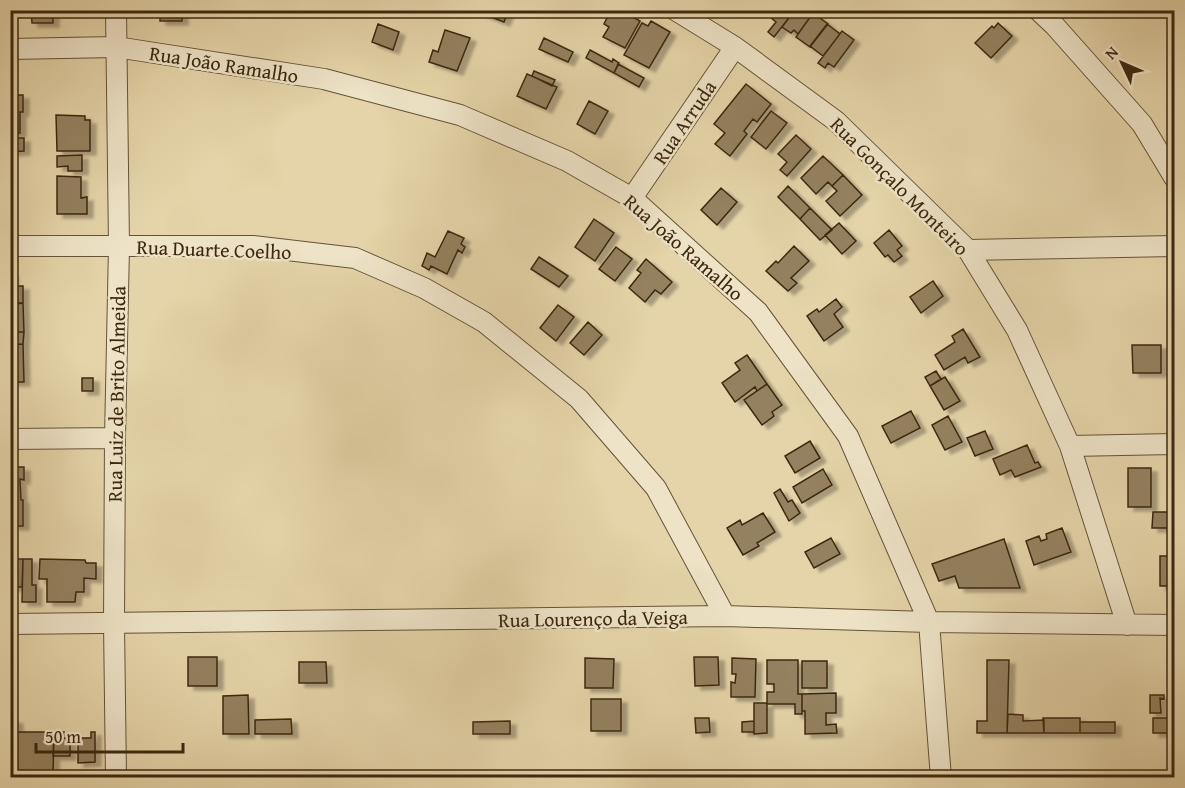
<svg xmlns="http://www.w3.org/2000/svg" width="1185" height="788" viewBox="0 0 1185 788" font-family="'Gentium Book Plus',serif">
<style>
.building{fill:#94815f;stroke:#3c280f;stroke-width:1.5;filter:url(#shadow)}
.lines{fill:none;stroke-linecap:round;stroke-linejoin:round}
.street-casing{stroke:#665336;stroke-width:22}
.street{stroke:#eee3c7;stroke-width:20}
.labels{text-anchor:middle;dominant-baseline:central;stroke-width:5;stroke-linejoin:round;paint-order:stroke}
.street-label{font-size:20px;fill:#3c280f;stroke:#eee3c7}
</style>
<defs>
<filter id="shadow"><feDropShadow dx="6" dy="4" stdDeviation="1.5" flood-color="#0004"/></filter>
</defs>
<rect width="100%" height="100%" fill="#e5d4a9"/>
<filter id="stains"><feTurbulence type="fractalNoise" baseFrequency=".00333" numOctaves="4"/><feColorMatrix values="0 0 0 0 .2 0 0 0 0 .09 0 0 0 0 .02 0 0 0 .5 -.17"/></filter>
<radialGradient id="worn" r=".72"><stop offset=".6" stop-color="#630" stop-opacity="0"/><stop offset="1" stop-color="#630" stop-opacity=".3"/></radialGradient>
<path class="building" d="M31,10H53V23H32Z
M160,10H182V21H160Z
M503,10L508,12L504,22L475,11Z
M611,10H621L640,21L625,48L603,37L609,27L604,24Z
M775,10H795L774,37L768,32L776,22L770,17Z
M795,10H809L813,13L798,34L794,30L791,33L782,27Z
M813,13L828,24L810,47L796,37Z
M651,21L670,32L649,68L624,55L642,23L648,26Z
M998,23L1012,36L991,58L975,43L992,26L994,28Z
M378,24L399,32L393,50L372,42Z
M827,24L840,34L823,56L810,46Z
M445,30L470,38L457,71L429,62L433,50L438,52Z
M842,31L854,40L834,67L828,63L825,68L818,63Z
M544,38L573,52L568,62L539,49Z
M590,50L612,62L613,59L619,63L614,73L586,58Z
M618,64L644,78L639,87L614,73Z
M534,71L555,80L552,86L532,76Z
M527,74L557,87L546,109L517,96Z
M746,84L771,104L757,122L753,119L744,131L747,134L730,156L715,144L725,133L714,124Z
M10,95H23V112H20V133H10Z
M589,101L608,111L595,134L577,124Z
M771,111L787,123L766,149L751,137Z
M56,115L85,116V120H90V151H57Z
M796,135L811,149L787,176L780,170L787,162L778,154Z
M10,138H24V151L10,152Z
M82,155V171H68V166L57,167V156Z
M823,156L843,175L832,186L828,182L816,194L801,178Z
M843,175L862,195L840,216L826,201L837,191L832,186Z
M57,176L81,177V198L87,197V214H57Z
M788,186L810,208L800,219L778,197Z
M721,188L737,202L717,225L701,210Z
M810,208L832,230L820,240L800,219Z
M594,219L614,233L595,261L575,247Z
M839,223L856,241L842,254L825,235Z
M889,230L902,246L897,250L902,256L894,262L888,255L885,257L874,243Z
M448,231L464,238L461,244L465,247L462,253L458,250L447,274L431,266L429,270L422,266L427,253L435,257Z
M794,246L809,261L791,278L797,283L788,291L766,271L776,261L778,263Z
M616,247L632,259L615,281L599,269Z
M539,257L568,276L559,287L531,269Z
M646,259L672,282L661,294L655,290L645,302L629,288L641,273L637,270Z
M10,273H12V286H23V303H14L13,296H10Z
M933,281L943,296L921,313L910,297Z
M836,299L842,307L834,314L843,327L824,341L807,316L817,309L819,312Z
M23,303L24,332H11V313L16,312V304Z
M558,305L574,317L556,341L540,328Z
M588,322L602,335L584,355L570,343Z
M963,329L980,357L968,363L965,357L944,370L935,355L955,342L952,336Z
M10,332H24L23,344L10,345Z
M23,344L24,382H10V345Z
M1132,345H1161V373H1133Z
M747,355L767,384L757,391L755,387L735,402L722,383L740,370L735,363Z
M936,371L941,379L930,386L925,377Z
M945,377L960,401L944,410L930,386Z
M82,378H93V391H82Z
M767,384L782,405L772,412L774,416L762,425L744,400Z
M911,411L920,428L891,443L882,426Z
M948,416L962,442L945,450L932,425Z
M985,431L993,449L975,456L967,438Z
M810,441L820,458L795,473L785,456Z
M1027,445L1035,463L1038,462L1041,467L1015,477L1011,470L1000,475L993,459Z
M10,467H24V480L20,479L21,500H23V526H13V515H10Z
M1128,468H1151V507H1128Z
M823,469L832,485L802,503L793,487Z
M780,489L788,502L792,500L800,513L789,521L774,493Z
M1153,512H1174V528H1152Z
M763,513L775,532L757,543L759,546L743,555L727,528L740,520L742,525Z
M1062,528L1071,552L1034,565L1026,541L1039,536L1041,541L1047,539L1046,534Z
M831,538L840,554L814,568L805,552Z
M1004,539L1020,588H959L955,576L939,581L932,564Z
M1160,556H1174V586H1160Z
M10,559H23L22,587H10Z
M23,559H32V585H36V602H22Z
M40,559L85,560L86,563H96V579L84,578V592H76L75,602H47V579H39Z
M188,657H217V686H188Z
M694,657H718L719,685L695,686Z
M585,658L614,659L613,688H585Z
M732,658L756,659L755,697H731V682L735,683L736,674H732Z
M767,660H798V694H802V714H795V704H767V692H774V684H767Z
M987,660H1009L1007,733H977V721H987Z
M802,661H827V688H802Z
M299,662H326L327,683H299Z
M836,693V713H826V725L836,724L837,733L805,734V711H802V694Z
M248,695L249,734H223V696Z
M1150,695H1164V699L1160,698L1161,713H1150Z
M591,699H621V731H591Z
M754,703H767V733L754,734Z
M1008,714L1023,715V721L1044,720V733H1007Z
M695,718H709L710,732L696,733Z
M1043,718H1080V733H1044Z
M1153,718H1174V733H1153Z
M10,719L17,720V732H10Z
M291,719L292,734H255V720Z
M510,721V734H473V722Z
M754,721V732H742V722Z
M1080,722H1115V733H1080Z
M17,732H54L53,775H17Z
M54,732H64V738H70V756H53Z
M91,732H95V762L78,763V738H91Z
M17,775H53V778H17Z"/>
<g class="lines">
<defs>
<path id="street" d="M116,10L119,246L115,438L114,623L116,778
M675,10L735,47L836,121L968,250L1017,330L1070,446L1127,625
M1038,10L1055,26L1142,124L1174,177
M10,49L116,47L324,79L460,115L567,161L632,198L758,312L848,436L929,622L941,778
M632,198L735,47
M10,246H253L355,258L424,288L484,322L579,399L656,488L725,616
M968,250L1174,246
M10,439L115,438
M1070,446L1174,444
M10,624L725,616L929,622L1174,625"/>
</defs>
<use href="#street" class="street-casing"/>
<use href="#street" class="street"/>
</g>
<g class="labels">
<g class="street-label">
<text transform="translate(224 64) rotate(9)">Rua João Ramalho</text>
<text transform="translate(684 122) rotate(-56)">Rua Arruda</text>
<text transform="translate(900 186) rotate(45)">Rua Gonçalo Monteiro</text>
<text transform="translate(684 247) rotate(41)">Rua João Ramalho</text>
<text transform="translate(214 249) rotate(2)">Rua Duarte Coelho</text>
<text transform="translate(116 394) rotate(-89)">Rua Luiz de Brito Almeida</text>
<text transform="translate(593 618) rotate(-1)">Rua Lourenço da Veiga</text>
</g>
</g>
<rect width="1185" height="788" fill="none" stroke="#e5d4a9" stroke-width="36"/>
<rect x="12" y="12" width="1161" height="764" fill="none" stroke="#3c280f" stroke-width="3"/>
<rect x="18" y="18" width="1149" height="752" fill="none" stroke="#3c280f" stroke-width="1.5"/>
<g transform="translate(1122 63) rotate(314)" stroke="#eee3c7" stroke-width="4.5" paint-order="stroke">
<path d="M0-4.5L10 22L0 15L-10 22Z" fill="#3c280f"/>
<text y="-9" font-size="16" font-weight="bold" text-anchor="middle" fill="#3c280f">N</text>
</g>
<path d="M36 743v9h147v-9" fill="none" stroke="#3c280f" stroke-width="3"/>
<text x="45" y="743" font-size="18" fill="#3c280f" stroke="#eee3c7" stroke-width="4.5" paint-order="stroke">50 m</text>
<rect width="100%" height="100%" filter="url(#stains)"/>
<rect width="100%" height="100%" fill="url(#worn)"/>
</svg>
